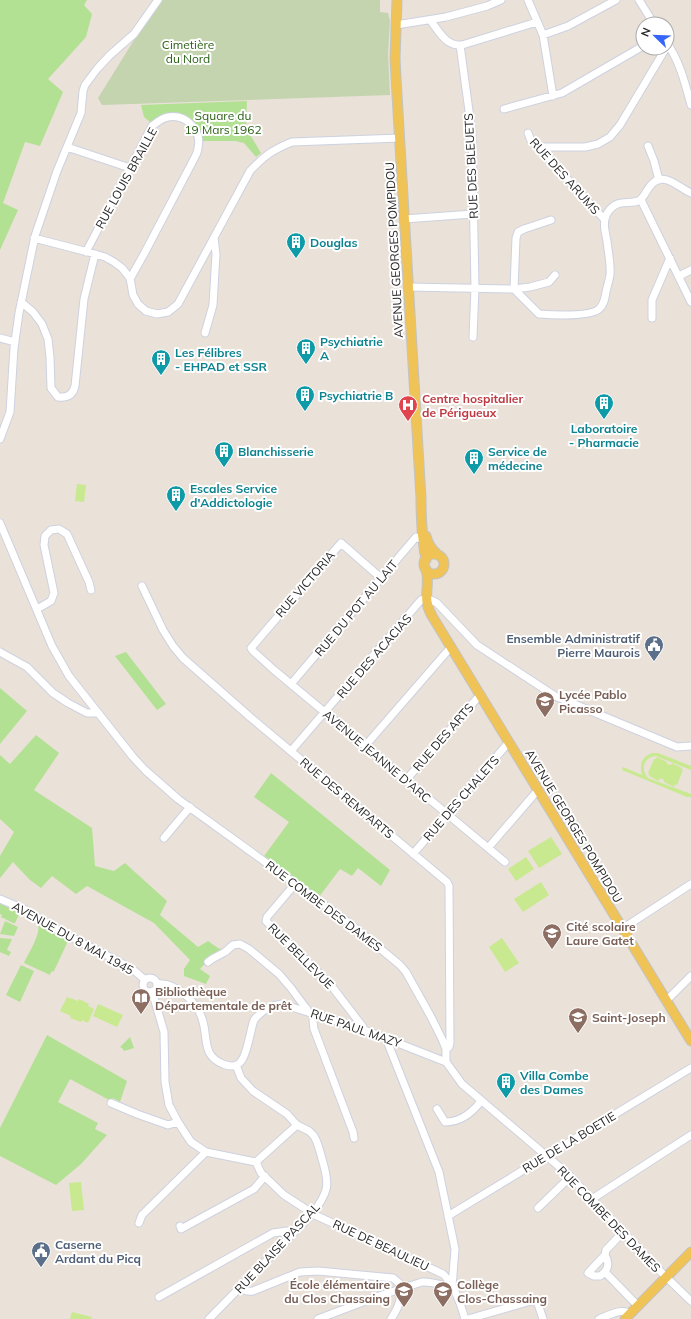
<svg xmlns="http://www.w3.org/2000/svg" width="691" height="1319" viewBox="0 0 691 1319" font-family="Mulish,sans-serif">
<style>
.green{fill:#b3e193}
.cemetery{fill:#c3d4af}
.pitch{fill:#c8e98f}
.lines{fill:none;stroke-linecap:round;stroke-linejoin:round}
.minor-casing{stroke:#cdd2e0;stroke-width:9}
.major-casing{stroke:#c3c3c3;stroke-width:11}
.minor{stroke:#fff;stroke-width:7}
.major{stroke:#f0c357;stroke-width:9}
.labels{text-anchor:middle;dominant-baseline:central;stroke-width:4;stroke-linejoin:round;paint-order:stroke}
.park-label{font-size:12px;fill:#2c6219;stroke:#fff}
.street-label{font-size:12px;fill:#272727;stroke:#fff}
.culture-label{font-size:12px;font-weight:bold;fill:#0d838f;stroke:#fff;text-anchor:start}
.health-label{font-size:12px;font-weight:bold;fill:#be3a42;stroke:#fff;text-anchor:start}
.service-label{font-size:12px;font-weight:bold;fill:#4e5e75;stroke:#fff;text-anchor:end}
.education-label{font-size:12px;font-weight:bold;fill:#785e54;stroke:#fff;text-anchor:start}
</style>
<rect width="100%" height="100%" fill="#eae1d8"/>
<path class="green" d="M0,0H87L84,5L92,14L86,37L48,79L63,92L40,146L25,142L3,203L18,210L0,250Z
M247,101L246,128L261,153L256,157L244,143L235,141H202C200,129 194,124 184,118L151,123L144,117L141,105Z
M126,652L166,704L157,710L115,656Z
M0,688L27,711L0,744Z
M36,735L59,753L34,790L92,828L95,866L114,871L125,863L167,901L160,915L198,947L208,941L218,948L224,950L210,958L200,969L210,976L206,984L184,976V969L190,960L154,923L87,886L76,894L52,876L41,888L30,880L13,862L0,878V856L14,832L0,819V755L10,764Z
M271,773L390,870L381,886L358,868L352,876L340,869L319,897L264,856L289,822L254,797Z
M0,904L20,912L15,923H13L1,917L2,915L0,914Z
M5,921L18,927L14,936L0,934Z
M39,923L42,924L47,930L68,941L54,971L51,972L50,975L24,963C28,954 41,934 38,925Z
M0,938L12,939L7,950L11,952L9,956L0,952Z
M21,965L34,971L20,1002L6,995Z
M47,1035L127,1081L120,1102L113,1098L111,1101L70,1079L58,1102L98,1123L95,1129L107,1135L81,1164L56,1185L0,1156V1128Z
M130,1037L134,1048L124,1051L122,1048L120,1047Z"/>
<path class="cemetery" d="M159,0H380V12L388,13L390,21L388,54L390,95L102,105L98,98Z"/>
<path class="pitch" d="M77,484L86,485L84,502L75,501Z
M653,753H658L691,766V770L656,756C644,757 640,769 648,778L691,794V797H687L622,770L623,767L642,775C639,764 642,756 653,753Z
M657,757L667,762V764L671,765L672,763L682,768V770H683L677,785L675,784L674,787L664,782V780L660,778L659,781L649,776V774L648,773L654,759H656Z
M551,837L562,854L539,868L528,851Z
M526,857L534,869L516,881L508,869Z
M541,882L549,895L523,912L514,899Z
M502,938L519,963L505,972L489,947Z
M67,997L78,1001L79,999L89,1004L88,1006L94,1009L88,1023L82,1020L81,1022L70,1018L71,1016L60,1011Z
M98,1004L123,1015L117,1027L93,1016Z
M81,1182L84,1210L72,1211L69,1183Z
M72,1312L92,1317L91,1319H70Z"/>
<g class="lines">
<defs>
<path id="minor" d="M528,0L543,35L553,96
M639,0L654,24
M430,20C439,31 446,47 462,45L537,22
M396,25L446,17L487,6L501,0
M543,35L568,26L616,0
M667,43C680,62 685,83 691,105
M460,45L472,133L475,288L473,337
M504,109L562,93L643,46
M528,133L531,141L538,147L604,219
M648,146L654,161L659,180
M67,147L130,168
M538,147H585L598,144L610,137L620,125L666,48
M641,200L691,302
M404,219L473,214
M551,220L524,229L518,232L516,238L514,289L530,287L549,282L555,275
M34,238L88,252L105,257L114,262L122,268L130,278L133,295L138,304L146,311L157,314L168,312L178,304L250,171C264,156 272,150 292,142L400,138
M86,252L152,126C157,122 162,118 168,117C186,114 202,130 198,148C198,151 196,155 195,157L144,254L130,279
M679,276L691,270
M408,287L514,289L539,314C552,315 590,317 599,309C604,305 605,298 606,292C607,287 609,281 610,275C611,264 608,252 607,241C605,231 602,221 608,212C618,197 631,206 640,200C645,196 647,189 651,185C663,170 679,188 691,193
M21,302L33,312L42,324L48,339L50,357L51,388L58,397C67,398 73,395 75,386L84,299L95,254
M652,318V300L670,258
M205,333L213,305L216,254L214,238
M0,338L15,342
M0,439L10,412L14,348L19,313L35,236L57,171L81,113L83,91L85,85L97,69L110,55L134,34L158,0
M0,523L52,646L69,676L133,757L145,770L178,799L348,922L400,965L406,972L431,1017L442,1039L446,1049V1062L449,1066L462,1084L569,1175L662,1273L691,1301
M381,578L341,543L251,648L253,651L274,670L505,862
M142,586L163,630L173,646L183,658L250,717L447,882L449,886L450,1043L449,1047L446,1049
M37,609L51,601L54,593L44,545L45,536L51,530L59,529L67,534L89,582L91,590
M0,652L27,667L53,693L68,703L87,713H97
M291,684L416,537L423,540
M365,746L451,647
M291,751L421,600L426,599L431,600L437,603L477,645L555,696L677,747L691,746
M406,780L480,695
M164,838L190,807
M488,848L538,790
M413,854L509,742
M295,884L267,917L266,921L330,984L363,1027L362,1029
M0,899L26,910L61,932L118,961L136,972L145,980
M622,929L691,884
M208,962L212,959L225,952L233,945L240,944L249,949L279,974L291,988L305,1007L307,1009L306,1011
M143 985a7 7 0 1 1 14 0a7 7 0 1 1-14 0Z
M157,984C177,982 199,1004 203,1022C206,1032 205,1043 209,1052C214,1062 234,1073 242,1060C248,1051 250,1031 254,1020C262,1010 270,1005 282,1004L362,1029L446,1062
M152,991L164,1032L165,1082L169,1105L178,1122L187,1136L191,1142L206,1152
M666,1001L691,976
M314,1014L313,1021L314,1029L353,1132L354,1138
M388,1039L387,1041L439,1172L455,1249L452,1287
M111,1103L137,1114L168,1125L178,1122
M437,1109L445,1122C461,1122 472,1113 481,1101
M206,1152L256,1162L261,1173L284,1195L315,1215L443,1274C454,1284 461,1305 465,1319
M256,1162L297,1125
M592,1199L691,1135
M538,1208L570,1177
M448,1216L691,1068
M139,1223L142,1215L206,1152
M180,1226L181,1229L254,1189L265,1176
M605,1255C610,1263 608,1271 600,1276H594L588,1273L605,1255L606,1250L623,1232
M605,1272L638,1306
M240,1287C244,1291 247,1292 253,1291L300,1272L318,1271L393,1278L399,1283C403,1297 399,1307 391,1319
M159,1297L273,1233L287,1231L293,1234
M209,1319L312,1214C329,1192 330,1185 322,1159C320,1151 318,1143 314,1136L309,1131L297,1125L287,1114L253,1091L241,1078L236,1065
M318,1319L376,1297L422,1282C433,1281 441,1286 452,1287
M468,1319L531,1301H536L538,1304L543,1319
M599,1319C608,1316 622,1307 630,1314"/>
<path id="major" d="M397,0L395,59L396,78L421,498C421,519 422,539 426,560
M426,536C428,545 432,550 438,555
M424 564a10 10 0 1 1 20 0a10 10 0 1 1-20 0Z
M426,569C431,588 421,596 432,616L691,1041
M625,1319L691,1252"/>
</defs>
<use href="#minor" class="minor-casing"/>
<use href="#major" class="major-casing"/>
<use href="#minor" class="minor"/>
<use href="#major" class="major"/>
</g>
<defs>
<symbol id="building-pin" viewBox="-11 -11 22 30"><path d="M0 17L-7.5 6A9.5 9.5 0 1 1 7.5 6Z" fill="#0f9aa8" stroke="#fff"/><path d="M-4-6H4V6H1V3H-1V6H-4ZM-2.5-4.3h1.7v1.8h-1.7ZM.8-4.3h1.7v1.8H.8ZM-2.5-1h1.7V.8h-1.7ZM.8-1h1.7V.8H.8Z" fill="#fff"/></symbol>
<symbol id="hospital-pin" viewBox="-11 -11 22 30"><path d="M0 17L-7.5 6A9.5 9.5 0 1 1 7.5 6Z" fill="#e0444e" stroke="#fff"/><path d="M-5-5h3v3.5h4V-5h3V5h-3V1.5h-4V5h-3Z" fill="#fff"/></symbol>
<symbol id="civic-pin" viewBox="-11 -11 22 30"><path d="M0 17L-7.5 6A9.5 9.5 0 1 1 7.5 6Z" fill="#5c6f8a" stroke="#fff"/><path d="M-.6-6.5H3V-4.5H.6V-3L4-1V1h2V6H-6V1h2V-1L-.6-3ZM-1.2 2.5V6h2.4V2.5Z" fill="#fff"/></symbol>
<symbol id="school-pin" viewBox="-11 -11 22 30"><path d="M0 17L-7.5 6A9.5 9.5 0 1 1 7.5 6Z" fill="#8d6e63" stroke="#fff"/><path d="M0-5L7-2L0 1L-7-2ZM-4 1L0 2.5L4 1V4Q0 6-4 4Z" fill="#fff"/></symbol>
<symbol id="library-pin" viewBox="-11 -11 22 30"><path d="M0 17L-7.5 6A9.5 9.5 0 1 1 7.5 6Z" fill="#8d6e63" stroke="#fff"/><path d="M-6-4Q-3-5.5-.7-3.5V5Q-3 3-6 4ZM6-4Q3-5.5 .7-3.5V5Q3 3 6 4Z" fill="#fff"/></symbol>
</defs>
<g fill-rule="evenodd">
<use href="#building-pin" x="285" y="231" width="22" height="30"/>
<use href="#building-pin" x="295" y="337" width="22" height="30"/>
<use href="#building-pin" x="150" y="348" width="22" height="30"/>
<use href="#building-pin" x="294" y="384" width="22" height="30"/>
<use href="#building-pin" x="593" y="392" width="22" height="30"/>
<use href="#hospital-pin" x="397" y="394" width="22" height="30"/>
<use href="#building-pin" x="213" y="440" width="22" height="30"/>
<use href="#building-pin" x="463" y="447" width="22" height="30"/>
<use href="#building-pin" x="165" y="484" width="22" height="30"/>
<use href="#civic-pin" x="643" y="634" width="22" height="30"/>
<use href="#school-pin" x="534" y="690" width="22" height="30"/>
<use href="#school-pin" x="541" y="922" width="22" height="30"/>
<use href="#library-pin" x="130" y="987" width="22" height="30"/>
<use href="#school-pin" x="567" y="1006" width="22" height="30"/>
<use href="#building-pin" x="495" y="1071" width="22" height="30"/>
<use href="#civic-pin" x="30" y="1240" width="22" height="30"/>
<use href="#school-pin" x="393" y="1280" width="22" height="30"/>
<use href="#school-pin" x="432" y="1280" width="22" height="30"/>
</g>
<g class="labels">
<g class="park-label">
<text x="188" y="44">Cimetière<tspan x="188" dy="14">du Nord</tspan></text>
<text x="223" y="115">Square du<tspan x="223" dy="14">19 Mars 1962</tspan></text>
</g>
<g class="street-label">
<text transform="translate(471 166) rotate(-93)">RUE DES BLEUETS</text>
<text transform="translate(565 176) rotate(48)">RUE DES ARUMS</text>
<text transform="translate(126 178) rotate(-61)">RUE LOUIS BRAILLE</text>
<text transform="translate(394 250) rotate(-93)">AVENUE GEORGES POMPIDOU</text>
<text transform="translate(305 584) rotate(-49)">RUE VICTORIA</text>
<text transform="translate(356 608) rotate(-50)">RUE DU POT AU LAIT</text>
<text transform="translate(374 656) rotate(-49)">RUE DES ACACIAS</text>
<text transform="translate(443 737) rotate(-49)">RUE DES ARTS</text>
<text transform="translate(377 756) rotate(40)">AVENUE JEANNE D'ARC</text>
<text transform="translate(347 798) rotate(40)">RUE DES REMPARTS</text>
<text transform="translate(461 798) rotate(-49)">RUE DES CHALETS</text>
<text transform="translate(574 826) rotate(59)">AVENUE GEORGES POMPIDOU</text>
<text transform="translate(324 906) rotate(37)">RUE COMBE DES DAMES</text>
<text transform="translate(73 938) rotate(29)">AVENUE DU 8 MAI 1945</text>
<text transform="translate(301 956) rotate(45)">RUE BELLEVUE</text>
<text transform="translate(356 1028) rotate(19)">RUE PAUL MAZY</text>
<text transform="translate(569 1142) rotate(-31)">RUE DE LA BOETIE</text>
<text transform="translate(609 1219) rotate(46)">RUE COMBE DES DAMES</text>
<text transform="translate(381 1245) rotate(25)">RUE DE BEAULIEU</text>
<text transform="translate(277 1248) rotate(-47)">RUE BLAISE PASCAL</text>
</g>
<g class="culture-label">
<text x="310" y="242">Douglas</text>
<text x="320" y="341">Psychiatrie<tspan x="320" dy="14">A</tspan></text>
<text x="175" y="352">Les Félibres<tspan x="175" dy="14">- EHPAD et SSR</tspan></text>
<text x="319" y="395">Psychiatrie B</text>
<text x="604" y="428" text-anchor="middle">Laboratoire<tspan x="604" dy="14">- Pharmacie</tspan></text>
<text x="238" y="451">Blanchisserie</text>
<text x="488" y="451">Service de<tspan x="488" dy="14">médecine</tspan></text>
<text x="190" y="488">Escales Service<tspan x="190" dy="14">d'Addictologie</tspan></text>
<text x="520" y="1075">Villa Combe<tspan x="520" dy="14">des Dames</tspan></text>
</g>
<g class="health-label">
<text x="422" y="398">Centre hospitalier<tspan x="422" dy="14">de Périgueux</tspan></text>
</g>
<g class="service-label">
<text x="640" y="638">Ensemble Administratif<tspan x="640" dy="14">Pierre Maurois</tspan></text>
<text x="55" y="1244" text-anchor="start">Caserne<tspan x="55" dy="14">Ardant du Picq</tspan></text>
</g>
<g class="education-label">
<text x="559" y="694">Lycée Pablo<tspan x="559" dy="14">Picasso</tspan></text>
<text x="566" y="926">Cité scolaire<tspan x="566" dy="14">Laure Gatet</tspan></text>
<text x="155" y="991">Bibliothèque<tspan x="155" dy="14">Départementale de prêt</tspan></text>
<text x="592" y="1017">Saint-Joseph</text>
<text x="390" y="1284" text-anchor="end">École élémentaire<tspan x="390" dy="14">du Clos Chassaing</tspan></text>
<text x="457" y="1284">Collège<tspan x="457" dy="14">Clos-Chassaing</tspan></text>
</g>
</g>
<g transform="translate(655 36) rotate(293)"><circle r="19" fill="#ffffff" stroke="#a9a9a9"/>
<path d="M0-3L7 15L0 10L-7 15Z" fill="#3666f9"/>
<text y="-6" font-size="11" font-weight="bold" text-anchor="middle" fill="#272727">N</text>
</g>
</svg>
